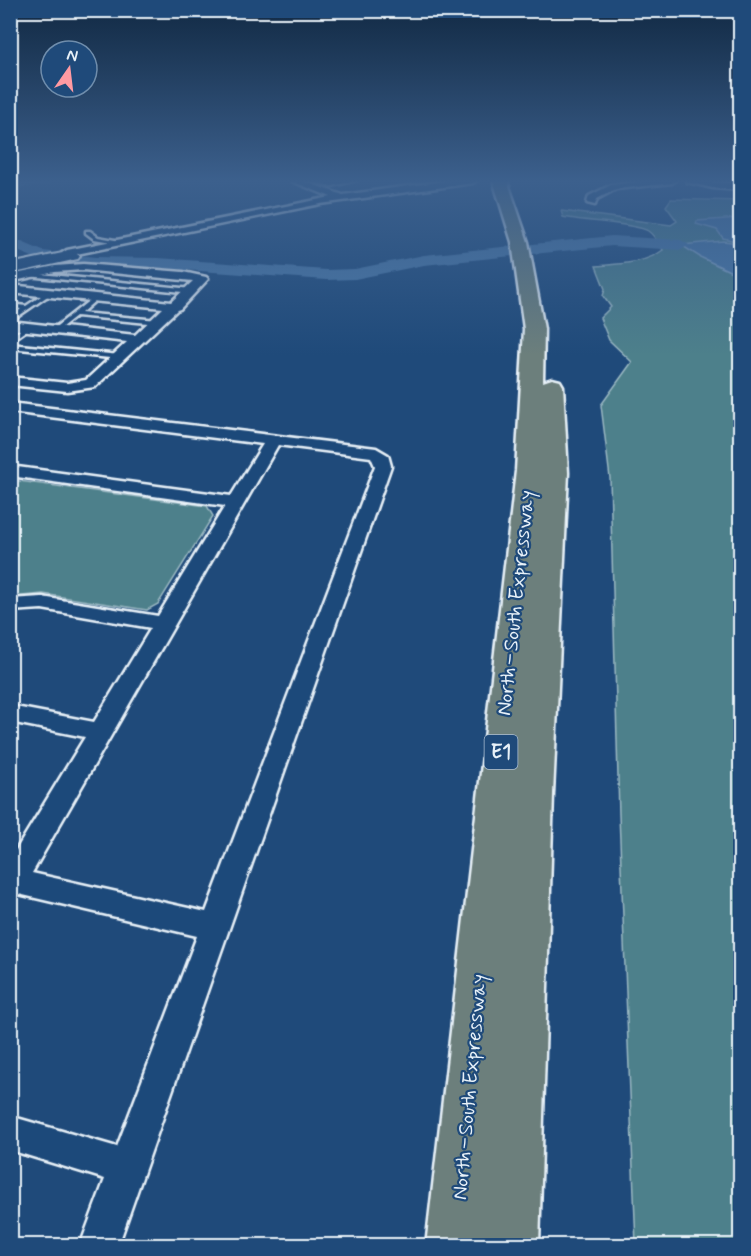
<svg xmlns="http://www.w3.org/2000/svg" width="751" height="1256" viewBox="0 0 751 1256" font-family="Mynerve,sans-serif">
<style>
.green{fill:#4e808b;stroke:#9bb8c2;stroke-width:1.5}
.water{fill:#4c79a8;stroke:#8aa9c8;stroke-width:1.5}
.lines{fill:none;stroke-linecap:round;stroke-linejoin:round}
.river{fill:#4c79a8;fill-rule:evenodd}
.service-casing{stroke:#e8f1f8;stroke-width:5}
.minor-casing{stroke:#e8f1f8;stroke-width:5}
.secondary-casing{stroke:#e8f1f8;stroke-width:4}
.motorway-casing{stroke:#e8f1f8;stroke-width:5}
.service{fill:#1f4a7a;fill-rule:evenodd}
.minor{fill:#1f4a7a;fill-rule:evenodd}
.secondary{fill:#1f4a7a;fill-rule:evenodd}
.motorway{fill:#6c7f7c;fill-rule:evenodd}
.labels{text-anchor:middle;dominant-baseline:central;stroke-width:4.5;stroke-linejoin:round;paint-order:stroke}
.shield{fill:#1f4a7a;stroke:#acbfd2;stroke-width:1.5}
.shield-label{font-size:20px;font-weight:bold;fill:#e8f1f8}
.street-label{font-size:21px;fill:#e8f1f8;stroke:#1f4a7a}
</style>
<rect width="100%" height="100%" fill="#1f4a7a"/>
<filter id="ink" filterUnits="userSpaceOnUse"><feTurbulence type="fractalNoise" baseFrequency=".0167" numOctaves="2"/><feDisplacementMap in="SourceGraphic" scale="12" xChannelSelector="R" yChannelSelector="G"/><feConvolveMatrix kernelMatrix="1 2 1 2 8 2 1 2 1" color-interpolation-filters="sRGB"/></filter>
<g filter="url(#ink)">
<path class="green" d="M671,199L740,201V466L737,484L740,492V1245H636L619,815L610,478L601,405L632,362L609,340L600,318L611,307L603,296L605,289L596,266C618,264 645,264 663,250C659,244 654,235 648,231C638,224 580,221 563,217L561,211L671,225L677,221L666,206Z
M11,480L207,506L213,516L158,604L147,610L43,594L11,597Z"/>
<path class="water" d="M740,218V238L735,241L723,238L717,230L696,224L697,221Z
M723,241L731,242L740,249V276L700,257L681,245Z"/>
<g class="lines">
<path class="river" d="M20,180H55L48,184L10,189V181Z
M612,236L681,240L689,245L681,250L612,246L424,265L355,279L326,280L158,268L95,267L40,260L10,248V237L43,251L95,257L158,258L326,270L355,269L424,255Z"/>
<defs>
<path id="service" d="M86,231H90L98,237L126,242L123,244L94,239L86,233Z
M30,273L192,289L195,291L192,293L28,276L27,275Z
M47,292L52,293L10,322V317L21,309L10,308V304L26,306Z
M95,296L97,297V299L81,313L158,320L161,322L158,324L76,316L57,331H53V329Z
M26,326L31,327L10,342V337Z
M10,344L120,355L123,357L120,359L10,348Z"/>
<path id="minor" d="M289,180H300L343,195L452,180H477L473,183L320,204L67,256L62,253L67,250L331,197Z
M312,180H357L332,186L313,182Z
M653,180H676L672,183L616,189L597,199L595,205L587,203L589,196L611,185Z
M686,180L740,184V190L713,188L687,182Z
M83,264L183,272L206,277L208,279L180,309L177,310L95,387L67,391L10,385V377L67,383L86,380L127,342L10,329V321L135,335L163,308L10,293V285L171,302L193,281L83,270L55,272L10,282V275L55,266Z
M10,403L376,448L388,455L391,466L118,1246H80L105,1179L10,1150V1116L117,1147L197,936L10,892V860L85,737L10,722V706L94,722L151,628L42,609L10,611V599L42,597L158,616L225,506L10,476V466L231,496L263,444L10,412ZM278,445L371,457L375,466L206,912L32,873Z"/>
<path id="secondary" d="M72,251L80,256L78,259L10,274V264Z"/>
<path id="motorway" d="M493,180H507L528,242L544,329L543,382L552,379L560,381L563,386L568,473L553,794L539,1246H426L516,471L524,329L512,242Z"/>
</defs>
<use href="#service" class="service-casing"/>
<use href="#minor" class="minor-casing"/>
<use href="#secondary" class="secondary-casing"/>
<use href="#motorway" class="motorway-casing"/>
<use href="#service" class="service"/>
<use href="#minor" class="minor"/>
<use href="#secondary" class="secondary"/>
<use href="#motorway" class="motorway"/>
</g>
</g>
<linearGradient id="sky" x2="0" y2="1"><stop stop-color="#112943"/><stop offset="0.51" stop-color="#3c608d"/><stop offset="1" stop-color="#3c608d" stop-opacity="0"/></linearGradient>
<rect width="751" height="355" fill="url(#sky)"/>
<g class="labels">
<rect class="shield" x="484.5" y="735" width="33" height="34" rx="4.5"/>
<g class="shield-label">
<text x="501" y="752">E1</text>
</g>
<g class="street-label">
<text transform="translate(516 603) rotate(-84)">North–South Expressway</text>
<text transform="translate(470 1087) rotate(-85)">North–South Expressway</text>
</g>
</g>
<rect width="751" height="1256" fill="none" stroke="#1f4a7a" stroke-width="36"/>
<rect x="18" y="18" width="715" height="1220" fill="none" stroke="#e8f1f8" stroke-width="2" filter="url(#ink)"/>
<g transform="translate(69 69) rotate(14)"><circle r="28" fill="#1f4a7a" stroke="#6f8dac" stroke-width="1.5"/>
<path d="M0-4.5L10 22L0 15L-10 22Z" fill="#ff9aa2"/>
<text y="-9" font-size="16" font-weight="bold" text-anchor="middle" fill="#e8f1f8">N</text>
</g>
</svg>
